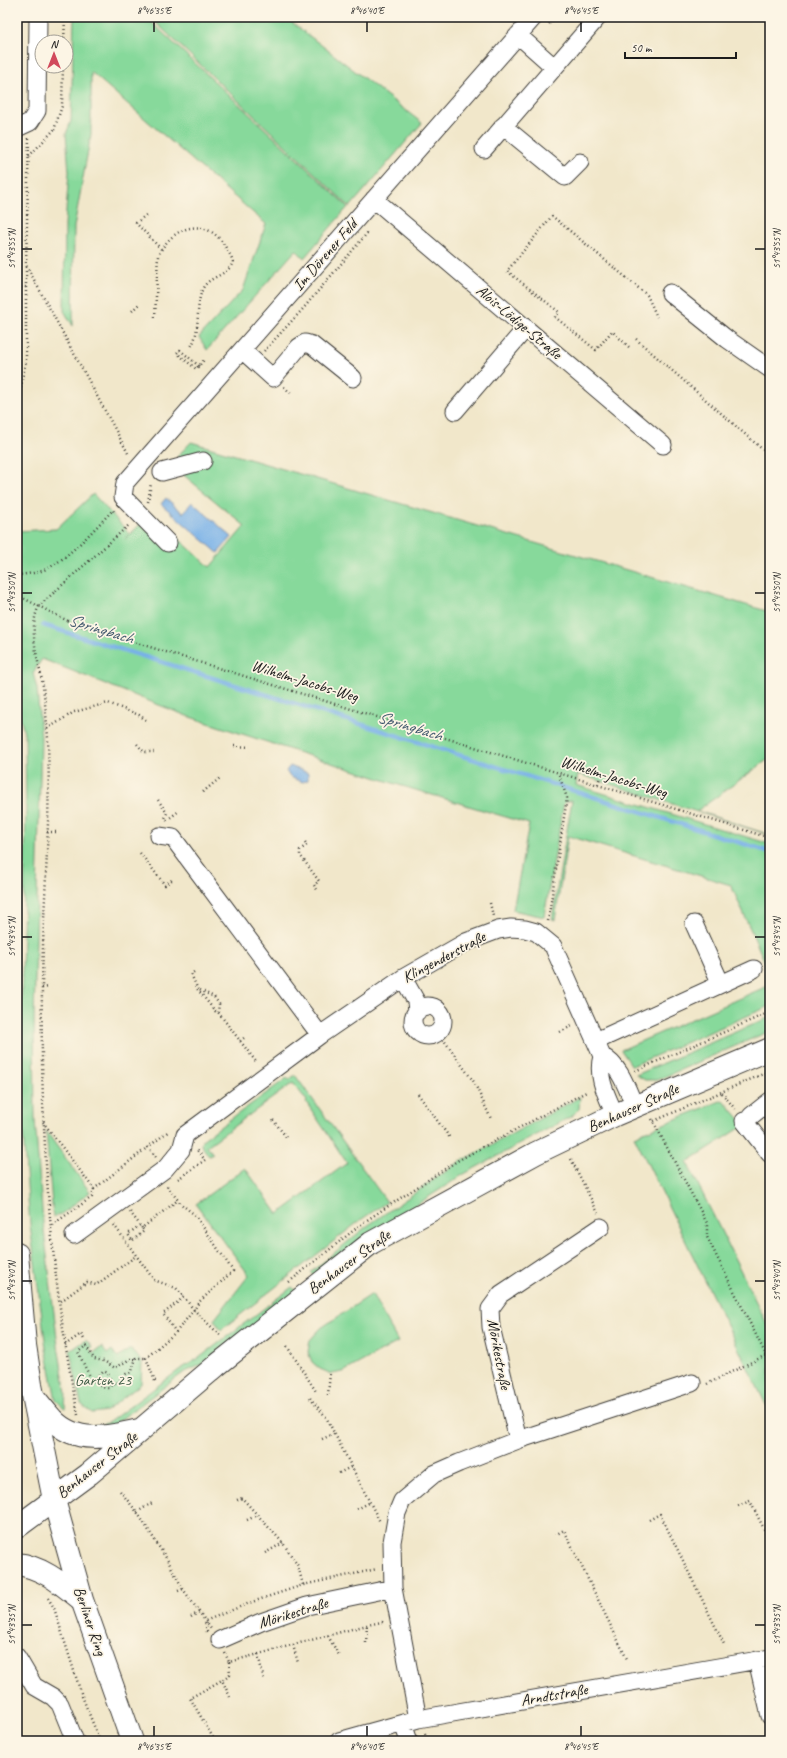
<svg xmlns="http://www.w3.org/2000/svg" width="787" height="1758" viewBox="0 0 787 1758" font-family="Caveat,sans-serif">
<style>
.green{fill:#87d99b;stroke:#527a5c}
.water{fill:#78b1e8;stroke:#4a6682}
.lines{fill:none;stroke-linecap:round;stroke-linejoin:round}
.stream{stroke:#78b1e8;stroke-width:4.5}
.minor-casing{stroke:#3c3a36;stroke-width:19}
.major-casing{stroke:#3c3a36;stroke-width:24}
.path{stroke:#3c3a36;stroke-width:2.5;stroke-dasharray:1 3;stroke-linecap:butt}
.minor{stroke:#fff;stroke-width:17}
.major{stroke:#fff;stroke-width:22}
.ticks{fill:none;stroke:#1c1c1c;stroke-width:1.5}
.labels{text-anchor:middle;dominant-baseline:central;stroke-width:3.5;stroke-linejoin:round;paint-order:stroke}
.street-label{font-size:16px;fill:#1c1c1c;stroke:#fcf5e5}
.park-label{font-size:16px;fill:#415e48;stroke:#fcf5e5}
.water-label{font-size:17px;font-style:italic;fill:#41586e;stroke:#fcf5e5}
.neatline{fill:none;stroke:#1c1c1c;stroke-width:1.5}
.ticks-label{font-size:10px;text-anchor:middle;fill:#1c1c1c}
</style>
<rect width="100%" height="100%" fill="#fcf5e5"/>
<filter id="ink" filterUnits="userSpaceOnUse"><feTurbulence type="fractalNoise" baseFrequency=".025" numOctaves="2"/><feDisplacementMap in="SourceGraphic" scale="8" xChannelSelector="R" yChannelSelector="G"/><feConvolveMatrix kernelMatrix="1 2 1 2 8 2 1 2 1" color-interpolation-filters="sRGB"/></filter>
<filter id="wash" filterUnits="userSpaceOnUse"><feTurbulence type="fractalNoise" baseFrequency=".012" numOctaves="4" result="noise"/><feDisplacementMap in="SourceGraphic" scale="16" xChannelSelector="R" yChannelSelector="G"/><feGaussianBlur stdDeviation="0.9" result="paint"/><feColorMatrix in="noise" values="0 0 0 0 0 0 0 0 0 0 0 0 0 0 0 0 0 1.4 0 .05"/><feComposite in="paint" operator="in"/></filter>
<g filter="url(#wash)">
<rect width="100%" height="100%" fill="#f1e7ca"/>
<path class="green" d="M74,17H146L348,207L304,258L296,250L207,350L199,337L243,290L266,224L91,72V134L74,227L73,326L64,311L65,224L69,172L66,134L71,121Z
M150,17H285L422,123L350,207Z
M191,442L770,612V758L697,811L770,835L578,774L576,785L770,844V974L731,885L568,836L555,920L552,919L572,800L564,803L544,917L513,910L529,824L399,785L187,716L42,659L33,673L37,689L41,738L34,1018L35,1120L43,1222L58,1346L66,1393L65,1409L56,1400L46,1348L30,1225L22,1120L21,1018L26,810L25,738L17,703V531L56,529L93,494L130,534L125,539L151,514L210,567L245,526L180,472L183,461L177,457Z
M770,985V1006L632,1066L621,1050Z
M770,1017V1031L657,1080H645L636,1075Z
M295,1075L387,1202L362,1219L221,1330L214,1320L249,1275L196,1204L245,1168L278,1214L347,1163L306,1102L307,1101L293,1083L207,1146L213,1154L209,1156L201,1145L202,1140L287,1078L289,1080Z
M580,1097L579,1109L572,1116L464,1174L370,1235L317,1278L311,1272L367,1226L458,1163Z
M723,1100L745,1125L687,1162L770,1330V1413L634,1136Z
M46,1131L90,1192L60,1215L53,1217Z
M292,1287L298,1292L201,1365L183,1373L112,1426L102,1429L84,1426L101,1425L109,1422L179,1370L199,1358Z
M372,1294L398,1342L343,1372L332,1374L320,1369L312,1362L308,1352L310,1340L321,1328Z
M86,1340L92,1347L90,1349L93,1353L102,1347L107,1354L112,1350L118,1358L131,1348L142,1362L141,1384L106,1411L92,1413L81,1404L70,1351Z"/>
<path class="water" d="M166,498L183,513L192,502L232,537L218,553L161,504Z
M290,766L308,773V780L303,782L290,777L286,771Z"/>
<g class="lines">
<path class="stream" d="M43,625L770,852"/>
</g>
</g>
<g filter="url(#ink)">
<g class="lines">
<defs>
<path id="minor" d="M518,35L554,67
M503,126L565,177L580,162
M17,128L30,122L37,111L38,17
M484,149L598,17
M374,199L663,445
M670,293L727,339L770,369
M242,350L273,378L299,347L305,343L312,345L353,378
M455,411L526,328
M162,472L203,461
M168,543L123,497L125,483L534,17
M159,836L173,838L320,1035
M694,924L721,984
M403,978L416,1001L417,1012
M413 1021a15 15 0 1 1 30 0a15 15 0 1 1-30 0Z
M596,1041L754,969
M602,1056C620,1065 627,1089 635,1107
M751,1116L770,1101
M744,1121L770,1154
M74,1235L165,1169L181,1150L185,1135L320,1035L403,978L466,942L498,930L511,928L525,929L536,932L553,946L602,1056C596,1077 607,1096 615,1115
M518,1440L491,1327L490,1309L501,1294L601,1227
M220,1640L261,1622L307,1606L393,1588
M17,1657L34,1686L53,1697L60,1704L75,1741
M757,1660L770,1716
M418,1719L393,1588L392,1542L397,1513L402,1501L434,1474L459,1463L518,1440L692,1383
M403,1724L409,1741
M339,1741L418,1719L770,1658"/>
<path id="major" d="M17,1254L25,1345L31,1385L54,1500L82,1600L132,1741
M34,1397C40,1405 46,1412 52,1419C76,1445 109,1437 139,1430
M17,1527L89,1474L216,1366L371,1243L536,1153L615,1115L770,1049
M17,1564C43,1567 62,1584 82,1600"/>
</defs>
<use href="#minor" class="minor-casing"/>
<use href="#major" class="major-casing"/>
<path class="path" d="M549,24L555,17
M64,42L65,17
M29,138L26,265L129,455
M29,156L54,130L62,106L63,66
M146,215L136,223L161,249
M17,288L26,287
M132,311L139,304
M155,317L158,256C172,225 208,215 226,248C229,253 232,257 233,262C228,276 209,276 203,288C194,307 202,332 190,348
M636,339L770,456
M629,347L612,331L596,350L555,317L559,312L507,271L552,216L647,295L657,317
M264,351L302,310L369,231
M199,366L180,350L177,353L196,369L204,360
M284,387L292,394
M17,389L21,387L26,360V267
M148,502L151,483
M17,575C28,574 40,573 50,567C74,553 94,529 113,510L114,512
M17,595L72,623L770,838
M47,729L74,712L108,703L139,715L146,720
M137,744L144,752H154
M234,746L250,747
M598,784L600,777
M203,792L220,778
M158,800L167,813L165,818L167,821
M167,820L179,811
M47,832H57
M305,842L307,845L300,850V855L319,881L314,885L318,891
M140,853L165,885L173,879
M490,903L493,916
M548,921L567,798L558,772
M194,972L191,974L198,990L215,1011L218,1012L257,1063
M42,988L49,987
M200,990L214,997L219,1004L218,1012
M438,1032L474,1082L491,1119
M560,1032L572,1026
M240,1041L244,1038
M424,1043L425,1036
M635,1071L770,1012
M722,1093L736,1110
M418,1094L450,1138
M652,1119L707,1223V1237L770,1363
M273,1120L287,1138
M654,1121L770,1071
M43,1122L94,1189L148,1147
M156,1157L148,1147L169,1131
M571,1159L598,1213
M178,1179L205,1160L197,1150
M167,1186L181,1204L195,1215L233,1271L199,1302L194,1310L184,1297
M130,1212L140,1225
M52,1225L92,1197L94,1189
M114,1225L154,1280L176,1288L184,1297L163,1314L176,1332
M142,1228L140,1225L128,1234L132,1241L144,1231L142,1228L178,1200
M289,1282L364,1222L457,1161L588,1091
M61,1301L87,1282L96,1285L136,1256
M65,1345L81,1334L85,1341
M87,1345L78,1352C85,1365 91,1388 109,1388L112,1384C120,1384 120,1378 126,1374C128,1373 130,1373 132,1371L136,1358H146
M86,1346L94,1359L104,1361L115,1368L130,1359H135
M287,1346L317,1393
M94,1381L103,1371L108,1373L112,1384
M155,1381L146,1358L176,1332L194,1310L220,1335
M707,1384L766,1355
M328,1395L330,1373
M310,1398L326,1417L380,1522
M78,1415C50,1275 40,1131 42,988C43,905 51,822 48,739C47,721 45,703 43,686C39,661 27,630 39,606L129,525
M322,1439L334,1434
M339,1473L351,1467
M120,1491L137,1512L168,1561L183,1589L211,1629
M237,1500L242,1498L283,1543L298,1566L303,1585
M738,1506L750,1501L770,1541
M357,1509L369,1503
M137,1512L154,1502
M247,1520L258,1515
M649,1520L660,1514L725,1646
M555,1535L564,1530L627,1659
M265,1553L283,1543
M178,1591L183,1589
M48,1598L54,1608L82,1696L100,1741
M191,1617L199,1612
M207,1632L205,1621L252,1602L303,1585L377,1569
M328,1636L340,1657
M366,1643L367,1625
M293,1645L298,1663
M225,1653L229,1662L367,1625L382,1622L385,1624
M258,1654L264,1680
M229,1662L230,1674L222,1680L230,1697
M425,1734L428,1741
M215,1741L190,1698L222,1680"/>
<use href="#minor" class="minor"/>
<use href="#major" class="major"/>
</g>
</g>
<path class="ticks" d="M154,22V32M367,22V32M581,22V32M22,249H32M755,249H765M22,593H32M755,593H765M22,937H32M755,937H765M22,1281H32M755,1281H765M22,1625H32M755,1625H765M154,1726V1736M367,1726V1736M581,1726V1736"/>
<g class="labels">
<g class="street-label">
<text transform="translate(325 255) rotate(-49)">Im Dörener Feld</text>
<text transform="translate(519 322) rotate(40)">Alois-Lödige-Straße</text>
<text transform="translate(305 681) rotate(17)">Wilhelm-Jacobs-Weg</text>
<text transform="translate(614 777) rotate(17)">Wilhelm-Jacobs-Weg</text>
<text transform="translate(444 957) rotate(-28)">Klingenderstraße</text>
<text transform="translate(633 1108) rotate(-24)">Benhauser Straße</text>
<text transform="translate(349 1262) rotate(-36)">Benhauser Straße</text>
<text transform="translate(499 1354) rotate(79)">Mörikestraße</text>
<text transform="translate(97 1465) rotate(-38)">Benhauser Straße</text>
<text transform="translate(293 1613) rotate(-17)">Mörikestraße</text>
<text transform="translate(90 1621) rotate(71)">Berliner Ring</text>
<text transform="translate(554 1695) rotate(-10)">Arndtstraße</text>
</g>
<g class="park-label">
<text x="103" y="1380">Garten 23</text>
</g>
<g class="water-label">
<text transform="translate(101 629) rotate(17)">Springbach</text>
<text transform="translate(410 726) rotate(17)">Springbach</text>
</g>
</g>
<rect width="787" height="1758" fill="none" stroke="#fcf5e5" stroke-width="44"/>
<g transform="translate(54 54)"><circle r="19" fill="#fcf5e5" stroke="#a29e95"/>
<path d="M0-3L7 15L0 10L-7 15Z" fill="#d1495b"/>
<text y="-6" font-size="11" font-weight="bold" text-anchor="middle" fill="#1c1c1c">N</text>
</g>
<path d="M625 52v6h111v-6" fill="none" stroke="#1c1c1c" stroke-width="2"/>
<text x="631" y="52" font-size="12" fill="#1c1c1c" stroke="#fcf5e5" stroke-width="3" paint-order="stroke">50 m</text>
<rect x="22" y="22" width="743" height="1714" class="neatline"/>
<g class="ticks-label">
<text x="154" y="14">8°46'35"E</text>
<text x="367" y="14">8°46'40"E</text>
<text x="581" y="14">8°46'45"E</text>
<text transform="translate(11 249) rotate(-90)" y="4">51°43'55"N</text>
<text transform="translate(776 249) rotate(-90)" y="4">51°43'55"N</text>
<text transform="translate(11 593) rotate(-90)" y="4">51°43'50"N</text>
<text transform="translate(776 593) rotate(-90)" y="4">51°43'50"N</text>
<text transform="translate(11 937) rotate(-90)" y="4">51°43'45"N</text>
<text transform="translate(776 937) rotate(-90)" y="4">51°43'45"N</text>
<text transform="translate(11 1281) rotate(-90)" y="4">51°43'40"N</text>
<text transform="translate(776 1281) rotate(-90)" y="4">51°43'40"N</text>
<text transform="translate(11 1625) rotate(-90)" y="4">51°43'35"N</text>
<text transform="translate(776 1625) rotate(-90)" y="4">51°43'35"N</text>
<text x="154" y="1750">8°46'35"E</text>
<text x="367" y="1750">8°46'40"E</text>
<text x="581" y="1750">8°46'45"E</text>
</g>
</svg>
